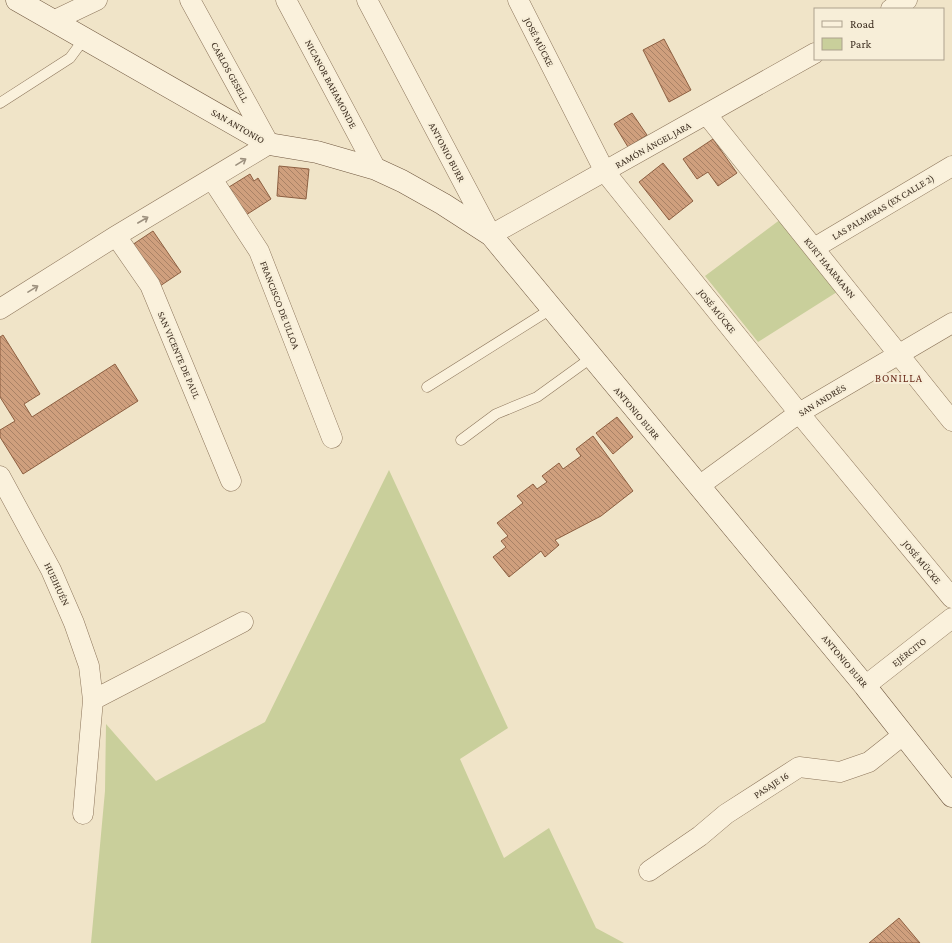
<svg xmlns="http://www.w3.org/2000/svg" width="952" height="943" viewBox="0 0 952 943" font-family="'Crimson Pro',serif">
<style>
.green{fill:#c9cf9b}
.building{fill:url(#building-back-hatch);stroke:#8d5f41}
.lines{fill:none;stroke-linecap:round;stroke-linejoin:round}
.lane-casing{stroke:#8d765c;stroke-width:11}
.street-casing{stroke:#8d765c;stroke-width:21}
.secondary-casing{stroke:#6f573f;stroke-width:23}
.lane{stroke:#faf1dc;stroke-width:10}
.street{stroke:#faf1dc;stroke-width:20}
.secondary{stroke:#faf1dc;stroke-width:22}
.oneway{stroke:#9c907e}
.labels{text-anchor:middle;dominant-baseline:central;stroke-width:4;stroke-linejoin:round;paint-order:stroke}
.street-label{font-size:10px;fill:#3d2e20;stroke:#f7eed8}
.neighbourhood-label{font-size:11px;letter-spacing:1px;fill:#6b2e1e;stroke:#f7eed8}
</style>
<defs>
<pattern id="building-back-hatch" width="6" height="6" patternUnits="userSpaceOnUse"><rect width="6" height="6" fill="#cf9f7d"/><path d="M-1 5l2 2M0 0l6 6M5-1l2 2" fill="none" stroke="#a98266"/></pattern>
</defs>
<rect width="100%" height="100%" fill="#f0e4c8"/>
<path class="green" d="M781,219L837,292L758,342L705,276Z
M389,470L508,728L460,759L504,858L549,828L596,928L624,943H91L105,791L106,724L156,781L265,722Z"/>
<path class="building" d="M664,39L691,90L669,102L643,50Z
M632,113L647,135L628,147L614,124Z
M713,139L737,173L718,186L708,172L697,179L683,159Z
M663,163L693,201L669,220L639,182Z
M279,166L309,169L306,199L277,196Z
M250,174L254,181L258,178L271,199L246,215L229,187Z
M153,231L181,272L157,288L129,247Z
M3,335L40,394L24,404L32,417L115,364L138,401L23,474L0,437V430L15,421L0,397V337Z
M617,417L633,437L613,454L596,433Z
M593,436L633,491L601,516L555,540L559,545L545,557L541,551L509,577L493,557L506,547L501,541L508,536L497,523L523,503L517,496L533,484L537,489L547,482L542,476L559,463L563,469L581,456L576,449Z
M899,918L920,943H869Z"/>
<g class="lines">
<defs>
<path id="lane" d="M0,103L70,58L84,39
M427,387L551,309
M461,440L496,414L537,397L591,358"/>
<path id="street" d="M286,0L376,169
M367,0L491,235L815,53
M518,0L605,172L799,413L952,598
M891,9L907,0
M53,21L97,0
M707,115L952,421
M212,179L259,251L332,438
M116,236L150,285L231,481
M814,248L952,166
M0,309L116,236L269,144L190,0
M0,476L51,570L74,623L89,666L93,700L83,814
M699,486L799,413L952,323
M865,686L952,618
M93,700L243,622
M649,871L700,836L726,814L799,767L840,772L869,762L903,735"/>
<path id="secondary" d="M17,0L269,144L317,152L376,169L402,181L443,204L491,235L865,686L952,796"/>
</defs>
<use href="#lane" class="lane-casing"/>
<use href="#street" class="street-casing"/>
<use href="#secondary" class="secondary-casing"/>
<use href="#lane" class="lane"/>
<use href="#street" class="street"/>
<use href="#secondary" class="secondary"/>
</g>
<defs><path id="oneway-shaft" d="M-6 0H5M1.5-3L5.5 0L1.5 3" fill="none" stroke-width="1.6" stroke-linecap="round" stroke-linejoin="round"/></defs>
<g class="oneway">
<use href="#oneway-shaft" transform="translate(241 162) rotate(-32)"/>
<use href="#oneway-shaft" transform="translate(143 220) rotate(-30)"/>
<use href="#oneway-shaft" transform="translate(33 289) rotate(-32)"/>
</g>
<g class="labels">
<g class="street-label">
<text transform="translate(539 42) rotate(63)">JOSÉ MÜCKE</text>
<text transform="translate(230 72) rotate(61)">CARLOS GESELL</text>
<text transform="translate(331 84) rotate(62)">NICANOR BAHAMONDE</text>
<text transform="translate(238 126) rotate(30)">SAN ANTONIO</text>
<text transform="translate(653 145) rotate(-29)">RAMÓN ÁNGEL JARA</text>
<text transform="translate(447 152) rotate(62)">ANTONIO BURR</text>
<text transform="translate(883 207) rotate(-31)">LAS PALMERAS (EX CALLE 2)</text>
<text transform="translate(830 268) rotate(51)">KURT HAARMANN</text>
<text transform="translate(280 305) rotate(69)">FRANCISCO DE ULLOA</text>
<text transform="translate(717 311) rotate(51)">JOSÉ MÜCKE</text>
<text transform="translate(179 355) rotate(67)">SAN VICENTE DE PAUL</text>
<text transform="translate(822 400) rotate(-31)">SAN ANDRÉS</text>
<text transform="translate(637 413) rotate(50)">ANTONIO BURR</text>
<text transform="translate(922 562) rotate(50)">JOSÉ MÜCKE</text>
<text transform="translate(57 584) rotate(65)">HUEIHUÉN</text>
<text transform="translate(909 652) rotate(-38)">EJÉRCITO</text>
<text transform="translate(845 661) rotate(50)">ANTONIO BURR</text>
<text transform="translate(771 785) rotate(-33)">PASAJE 16</text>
</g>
<g class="neighbourhood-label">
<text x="899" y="378">BONILLA</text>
</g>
</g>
<rect x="814" y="8" width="130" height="52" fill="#f7eed8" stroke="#ada18e"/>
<rect x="822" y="21" width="20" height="6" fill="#faf1dc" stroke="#ada18e"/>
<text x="850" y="28" font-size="12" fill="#3d2e20">Road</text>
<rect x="822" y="38" width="20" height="12" fill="#c9cf9b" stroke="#ada18e"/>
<text x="850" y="48" font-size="12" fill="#3d2e20">Park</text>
</svg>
